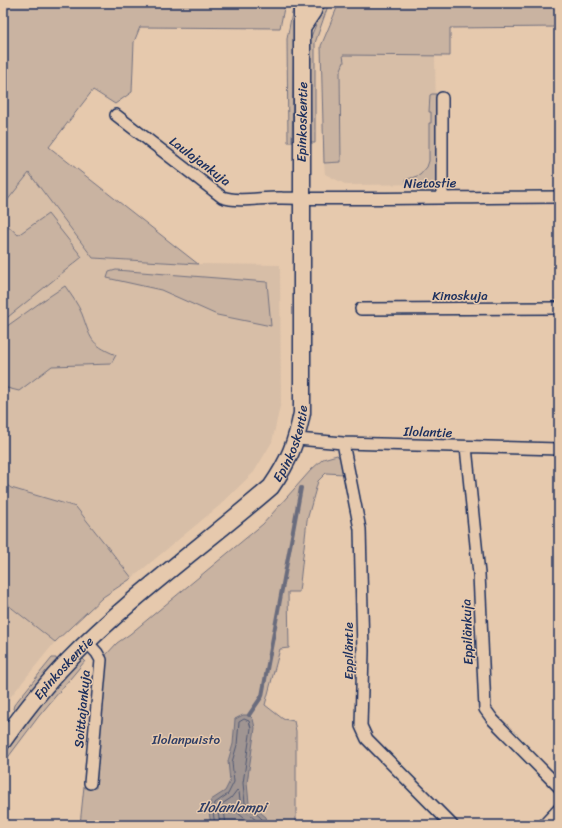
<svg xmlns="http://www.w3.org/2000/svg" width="562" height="828" viewBox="0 0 562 828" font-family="Sriracha,sans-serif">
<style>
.built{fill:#d7bea7}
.green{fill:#c9b3a1;stroke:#727180}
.water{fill:#a09592;stroke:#6b6c7d}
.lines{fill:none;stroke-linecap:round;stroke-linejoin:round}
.shore{stroke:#505873;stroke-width:1}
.stream{stroke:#6b6c7d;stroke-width:4}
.street-casing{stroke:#1b2f5e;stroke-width:14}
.secondary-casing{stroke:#1b2f5e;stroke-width:19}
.street{stroke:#e6c9ad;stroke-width:11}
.secondary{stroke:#e6c9ad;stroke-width:16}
.labels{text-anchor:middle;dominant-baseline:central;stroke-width:3;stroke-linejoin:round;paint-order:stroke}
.street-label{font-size:13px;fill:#1b2f5e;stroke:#e6c9ad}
.park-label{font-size:13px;fill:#2c3c65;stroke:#e6c9ad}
.water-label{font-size:14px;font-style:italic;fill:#2f3e66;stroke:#e6c9ad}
</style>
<rect width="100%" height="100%" fill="#e6c9ad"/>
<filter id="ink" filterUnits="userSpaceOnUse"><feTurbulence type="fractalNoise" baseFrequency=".025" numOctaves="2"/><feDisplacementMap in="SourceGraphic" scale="8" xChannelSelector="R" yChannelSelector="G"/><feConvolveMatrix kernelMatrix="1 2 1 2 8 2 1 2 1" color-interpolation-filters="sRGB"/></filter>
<g filter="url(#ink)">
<path class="built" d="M343,26L450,56H435L437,177L436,184L347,185L325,174L324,163L341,162L340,72L344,62Z
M29,172L93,258L198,264L280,265L281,402L272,442L254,472L219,506L132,578L76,507L11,488L3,482V206Z
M3,601L55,642L3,706Z"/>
<path class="green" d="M3,3H285L280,28L140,27L134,42L132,92L115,104L93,90L49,147L198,264L93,258L29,173L3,206Z
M294,3H300L294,33L292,142H288L287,39Z
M325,3H329L315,43V143H311L310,39Z
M339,3H559V27L450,28V56L343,55L344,62L340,72L341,162L324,163L321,46Z
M432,94H436L437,177L436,184L409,185L405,180L420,175L427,167L429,161V123H431V112H429L430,95Z
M48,214L82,257L3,321V221L18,235Z
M116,270L267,282L271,326L217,315L161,290L107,278L109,272Z
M65,286C71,295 78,304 82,314C91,338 89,344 116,355L111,364L52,366L19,391L3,387V329L41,302Z
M337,455L343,462L344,474L326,473L318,481L307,520L299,592H288L289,648L280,649L265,705L283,719L294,721L296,731V825H80L84,786L96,788L106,655L117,643L130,634L263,524L311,470L323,459Z
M3,482L11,488L76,507L132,578L103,597L55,642L3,601Z
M81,657L85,661L39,716L3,764V756L55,686Z
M52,658H56L57,662L17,711L13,709L14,705Z"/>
<path class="water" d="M243,715H249L253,719L255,728L247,783L249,803L266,817L268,825H211L209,812L211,800L225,791L230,781L228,761L233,744L235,719Z"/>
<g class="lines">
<path class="shore" d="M215,825L213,812L215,803L228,794L234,782L232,762L237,745L239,722L244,719L249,721L251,728L243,783L245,803L262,819L264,825
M220,825L218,812L219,806L231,798L237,790L239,792L241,807L258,822L259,825
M226,825L224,810L233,805L238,813L252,825"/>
<path class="stream" d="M249,715L262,696L301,488"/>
<defs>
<path id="street" d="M116,115L222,197C240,203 263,197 282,198C374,200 467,197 559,197
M442,197V98
M361,309L559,308
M297,439L343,443L559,449
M343,443L360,529L363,651L361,726L367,739L452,825
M466,447L479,574L485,709L493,720L559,787
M87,642L97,653L101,660L90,783
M544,825L559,809"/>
<g id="secondary">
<path d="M303,26L313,11L316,3"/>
<path id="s1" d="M3,741C23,713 44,686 68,661C130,597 204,545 271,487C289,461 296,443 302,413V9L304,3"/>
</g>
</defs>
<use href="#street" class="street-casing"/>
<use href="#secondary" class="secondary-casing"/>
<use href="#street" class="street"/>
<use href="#secondary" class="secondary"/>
</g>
</g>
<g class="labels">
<g class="street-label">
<text transform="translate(302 122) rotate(-89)">Epinkoskentie</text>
<text transform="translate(200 161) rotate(37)">Laulajankuja</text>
<text transform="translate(430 183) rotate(-1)">Nietostie</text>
<text x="460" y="295">Kinoskuja</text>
<text transform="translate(428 432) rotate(2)">Ilolantie</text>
<text stroke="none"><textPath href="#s1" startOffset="419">Epinkoskentie</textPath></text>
<text transform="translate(467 632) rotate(-92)">Eppilänkuja</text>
<text transform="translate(348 651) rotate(-90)">Eppiläntie</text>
<text stroke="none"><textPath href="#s1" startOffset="95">Epinkoskentie</textPath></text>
<text transform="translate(82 709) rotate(-85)">Soittajankuja</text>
</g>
<g class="park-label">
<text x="186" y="739">Ilolanpuisto</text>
</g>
<g class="water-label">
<text x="232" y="807">Ilolanlampi</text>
</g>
</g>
<rect width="562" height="828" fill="none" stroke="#e6c9ad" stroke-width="16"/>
<rect x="8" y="8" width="546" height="812" fill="none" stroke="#1b2f5e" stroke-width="1.5" filter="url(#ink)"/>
</svg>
